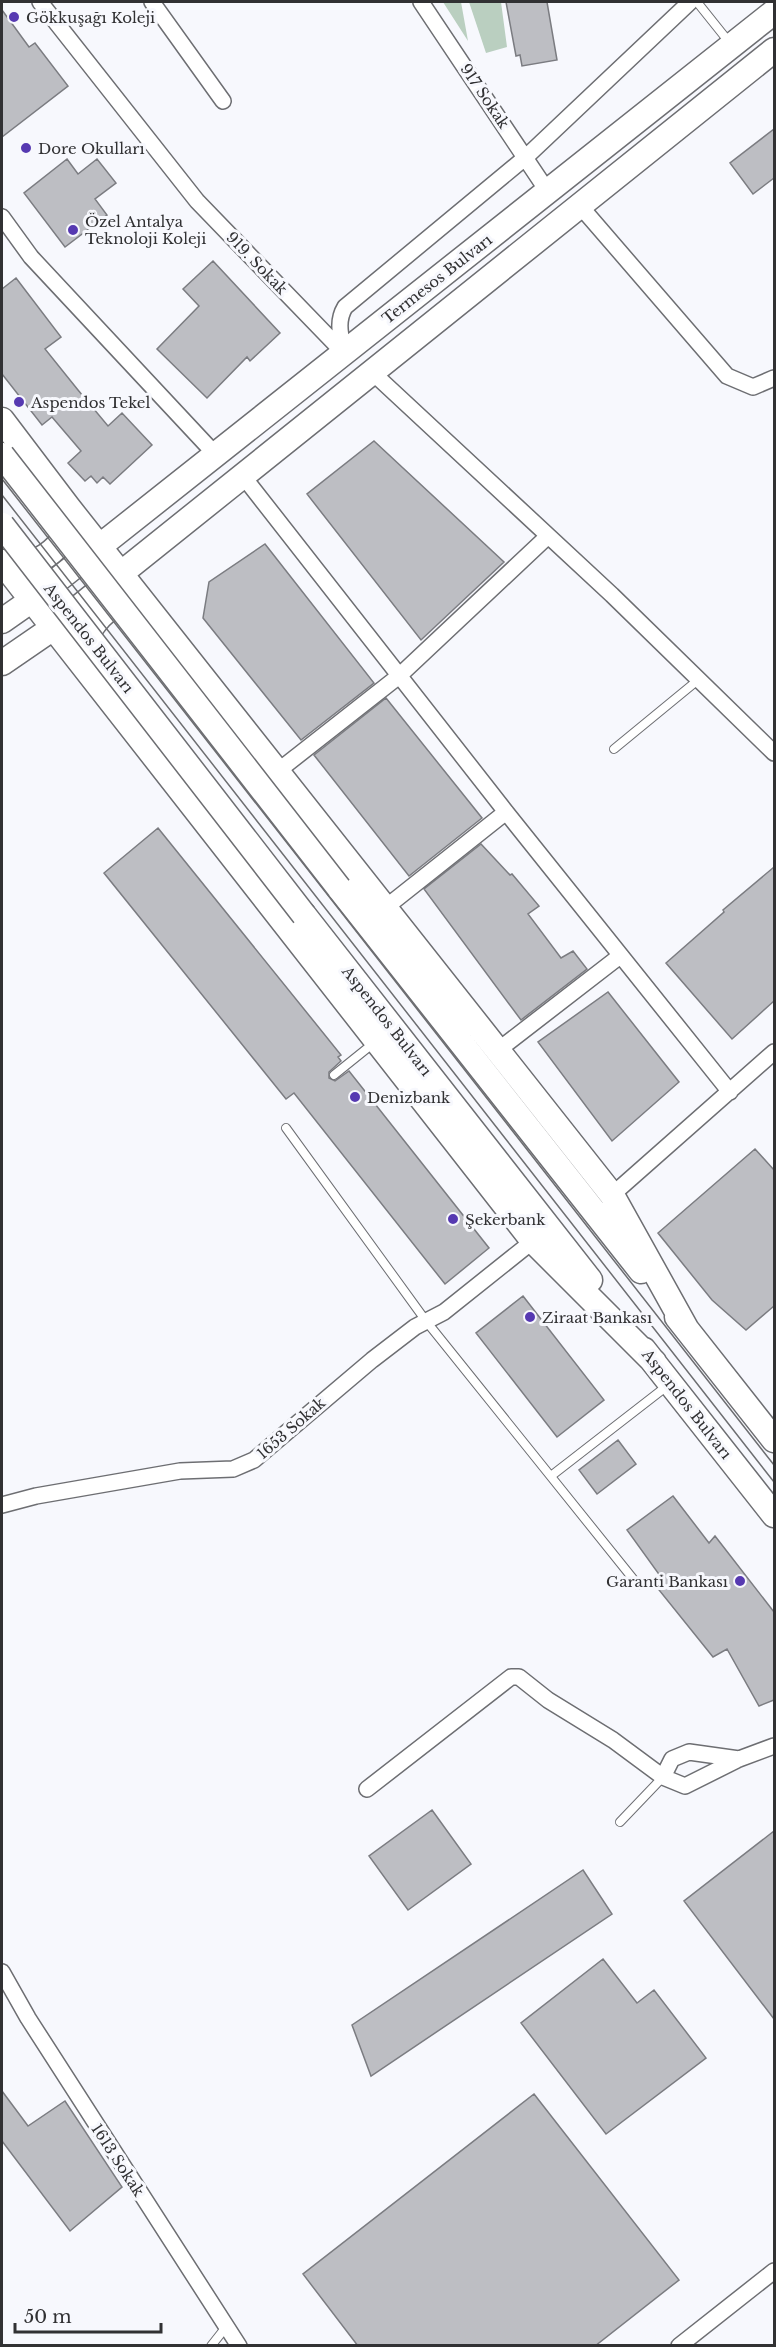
<svg xmlns="http://www.w3.org/2000/svg" width="776" height="2347" viewBox="0 0 776 2347" font-family="'Libre Baskerville',serif">
<style>
.green{fill:#bacfc0}
.building{fill:#bdbec3;stroke:#7b7c81;stroke-width:1.5}
.lines{fill:none;stroke-linecap:round;stroke-linejoin:round}
.service-casing{stroke:#6d6e72;stroke-width:10}
.minor-casing{stroke:#6d6e72;stroke-width:18}
.primary-casing{stroke:#6d6e72;stroke-width:27}
.service{stroke:#fff;stroke-width:8}
.minor{stroke:#fff;stroke-width:15}
.primary{stroke:#fff;stroke-width:24}
.tram{stroke:#6d6e71;stroke-width:1.5}
.primary-bridge-casing{stroke:#6d6e72;stroke-width:27;stroke-linecap:butt}
.primary-bridge{stroke:#fff;stroke-width:24}
.poi-dot{fill:#5639b1;stroke:#f7f8fd;stroke-width:2}
.labels{text-anchor:middle;dominant-baseline:central;stroke-width:6;stroke-linejoin:round;paint-order:stroke}
.poi-label{font-size:15px;fill:#313133;stroke:#f7f8fd;text-anchor:start}
.street-label{font-size:15px;fill:#313133;stroke:#f7f8fd}
</style>
<rect width="100%" height="100%" fill="#f7f8fd"/>
<path class="green" d="M443,2H461L468,41Z
M469,2H501L507,47L486,53Z"/>
<path class="building" d="M506,2H547L557,60L522,66L520,55L516,56Z
M2,10L29,47L35,43L68,86L2,137Z
M774,129V178L753,194L730,163Z
M67,159L78,174L97,159L116,183L95,199L107,215L65,247L24,193Z
M213,261L280,333L250,361L247,357L207,398L157,349L199,306L183,289Z
M16,278L61,337L45,349L78,390L108,426L122,413L152,445L110,484L103,477L97,483L91,476L85,481L68,463L81,451L52,417L42,425L2,374V289Z
M374,441L504,562L421,640L307,494Z
M265,544L374,683L301,740L203,618L209,582Z
M386,698L482,818L409,876L314,755Z
M158,828L341,1055L338,1057L341,1061L329,1072V1078L335,1081L349,1071L489,1248L445,1284L294,1093L286,1099L104,873Z
M481,844L510,875L512,874L539,906L528,914L561,958L573,951L587,969L521,1020L424,889Z
M774,867V1001L732,1039L666,963L724,912L723,910Z
M608,992L679,1082L612,1141L538,1042Z
M755,1149L774,1170V1306L746,1330L712,1300L658,1233Z
M523,1296L604,1400L557,1437L476,1333Z
M618,1440L636,1464L597,1494L579,1470Z
M673,1496L709,1543L715,1536L774,1612V1700L759,1706L727,1649L713,1657L651,1580L661,1577L627,1530Z
M432,1810L471,1864L408,1910L369,1856Z
M774,1831V2019L684,1901Z
M583,1870L612,1914L371,2076L352,2025Z
M603,1959L637,2003L654,1990L706,2058L606,2134L521,2023Z
M2,2091L28,2126L65,2101L122,2187L70,2231L2,2141Z
M534,2094L679,2280L595,2346H358L303,2274Z"/>
<g class="lines">
<defs>
<path id="service" d="M697,2L729,42
M614,749L698,680
M334,1075L375,1042
M286,1128L426,1321L638,1585
M551,1476L667,1386
M620,1822L663,1777
M211,2346L226,2327"/>
<path id="minor" d="M40,2L197,201L344,353
M152,2L223,101
M421,2L548,192
M581,207L727,376L753,387L774,378
M2,217L31,257L215,454
M344,353C341,336 336,322 345,307L526,157L690,2
M372,372L612,595L774,753
M243,476L506,812L730,1092
M278,771L399,676L548,536
M385,908L506,812
M497,1051L620,956
M612,1195L774,1052
M2,1505L36,1496L180,1471L233,1469L254,1460L372,1360L415,1327L444,1312L533,1241
M739,1759L689,1752L672,1759L663,1777L685,1786L739,1759L774,1746
M367,1789L511,1677H519L548,1700L613,1740L663,1777
M2,1972L28,2018L239,2346
M679,2346L774,2271"/>
<path id="primary" d="M2,420L68,507L612,1195L686,1328
M2,562L533,1241L654,1362
M12,565C39,567 56,550 72,530L70,518
M2,621L32,600L774,12
M81,652L80,648C90,627 109,594 138,606
M2,663L53,628L774,50
M339,888L641,1271
M304,915L590,1280
M677,1317L774,1440
M644,1350L774,1515"/>
</defs>
<use href="#service" class="service-casing"/>
<use href="#minor" class="minor-casing"/>
<use href="#primary" class="primary-casing"/>
<use href="#service" class="service"/>
<use href="#minor" class="minor"/>
<use href="#primary" class="primary"/>
<path class="tram" d="M2,479L774,1465
M2,495L774,1482"/>
<defs>
<path id="primary-bridge" d="M2,455L339,888
M2,525L304,915"/>
</defs>
<use href="#primary-bridge" class="primary-bridge-casing"/>
<use href="#primary-bridge" class="primary-bridge"/>
</g>
<g class="poi-dot">
<circle cx="14" cy="17" r="6"/>
<circle cx="26" cy="148" r="6"/>
<circle cx="73" cy="230" r="6"/>
<circle cx="19" cy="402" r="6"/>
<circle cx="355" cy="1097" r="6"/>
<circle cx="453" cy="1219" r="6"/>
<circle cx="530" cy="1317" r="6"/>
<circle cx="740" cy="1581" r="6"/>
</g>
<g class="labels">
<g class="poi-label">
<text x="26" y="17">Gökkuşağı Koleji</text>
<text x="38" y="148">Dore Okulları</text>
<text x="85" y="221">Özel Antalya<tspan x="85" dy="17">Teknoloji Koleji</tspan></text>
<text x="31" y="402">Aspendos Tekel</text>
<text x="367" y="1097">Denizbank</text>
<text x="465" y="1219">Şekerbank</text>
<text x="542" y="1317">Ziraat Bankası</text>
<text x="728" y="1581" text-anchor="end">Garanti Bankası</text>
</g>
<g class="street-label">
<text transform="translate(485 96) rotate(56)">917 Sokak</text>
<text transform="translate(257 263) rotate(46)">919. Sokak</text>
<text transform="translate(437 279) rotate(-38)">Termesos Bulvarı</text>
<text transform="translate(89 638) rotate(52)">Aspendos Bulvarı</text>
<text transform="translate(387 1021) rotate(52)">Aspendos Bulvarı</text>
<text transform="translate(687 1404) rotate(52)">Aspendos Bulvarı</text>
<text transform="translate(291 1428) rotate(-41)">1653 Sokak</text>
<text transform="translate(118 2160) rotate(57)">1613 Sokak</text>
</g>
</g>
<rect width="776" height="2347" fill="none" stroke="#313133" stroke-width="6"/>
<path d="M15 2323v9h146v-9" fill="none" stroke="#313133" stroke-width="3"/>
<text x="24" y="2323" font-size="18" fill="#313133" stroke="#f7f8fd" stroke-width="4.5" paint-order="stroke">50 m</text>
</svg>
